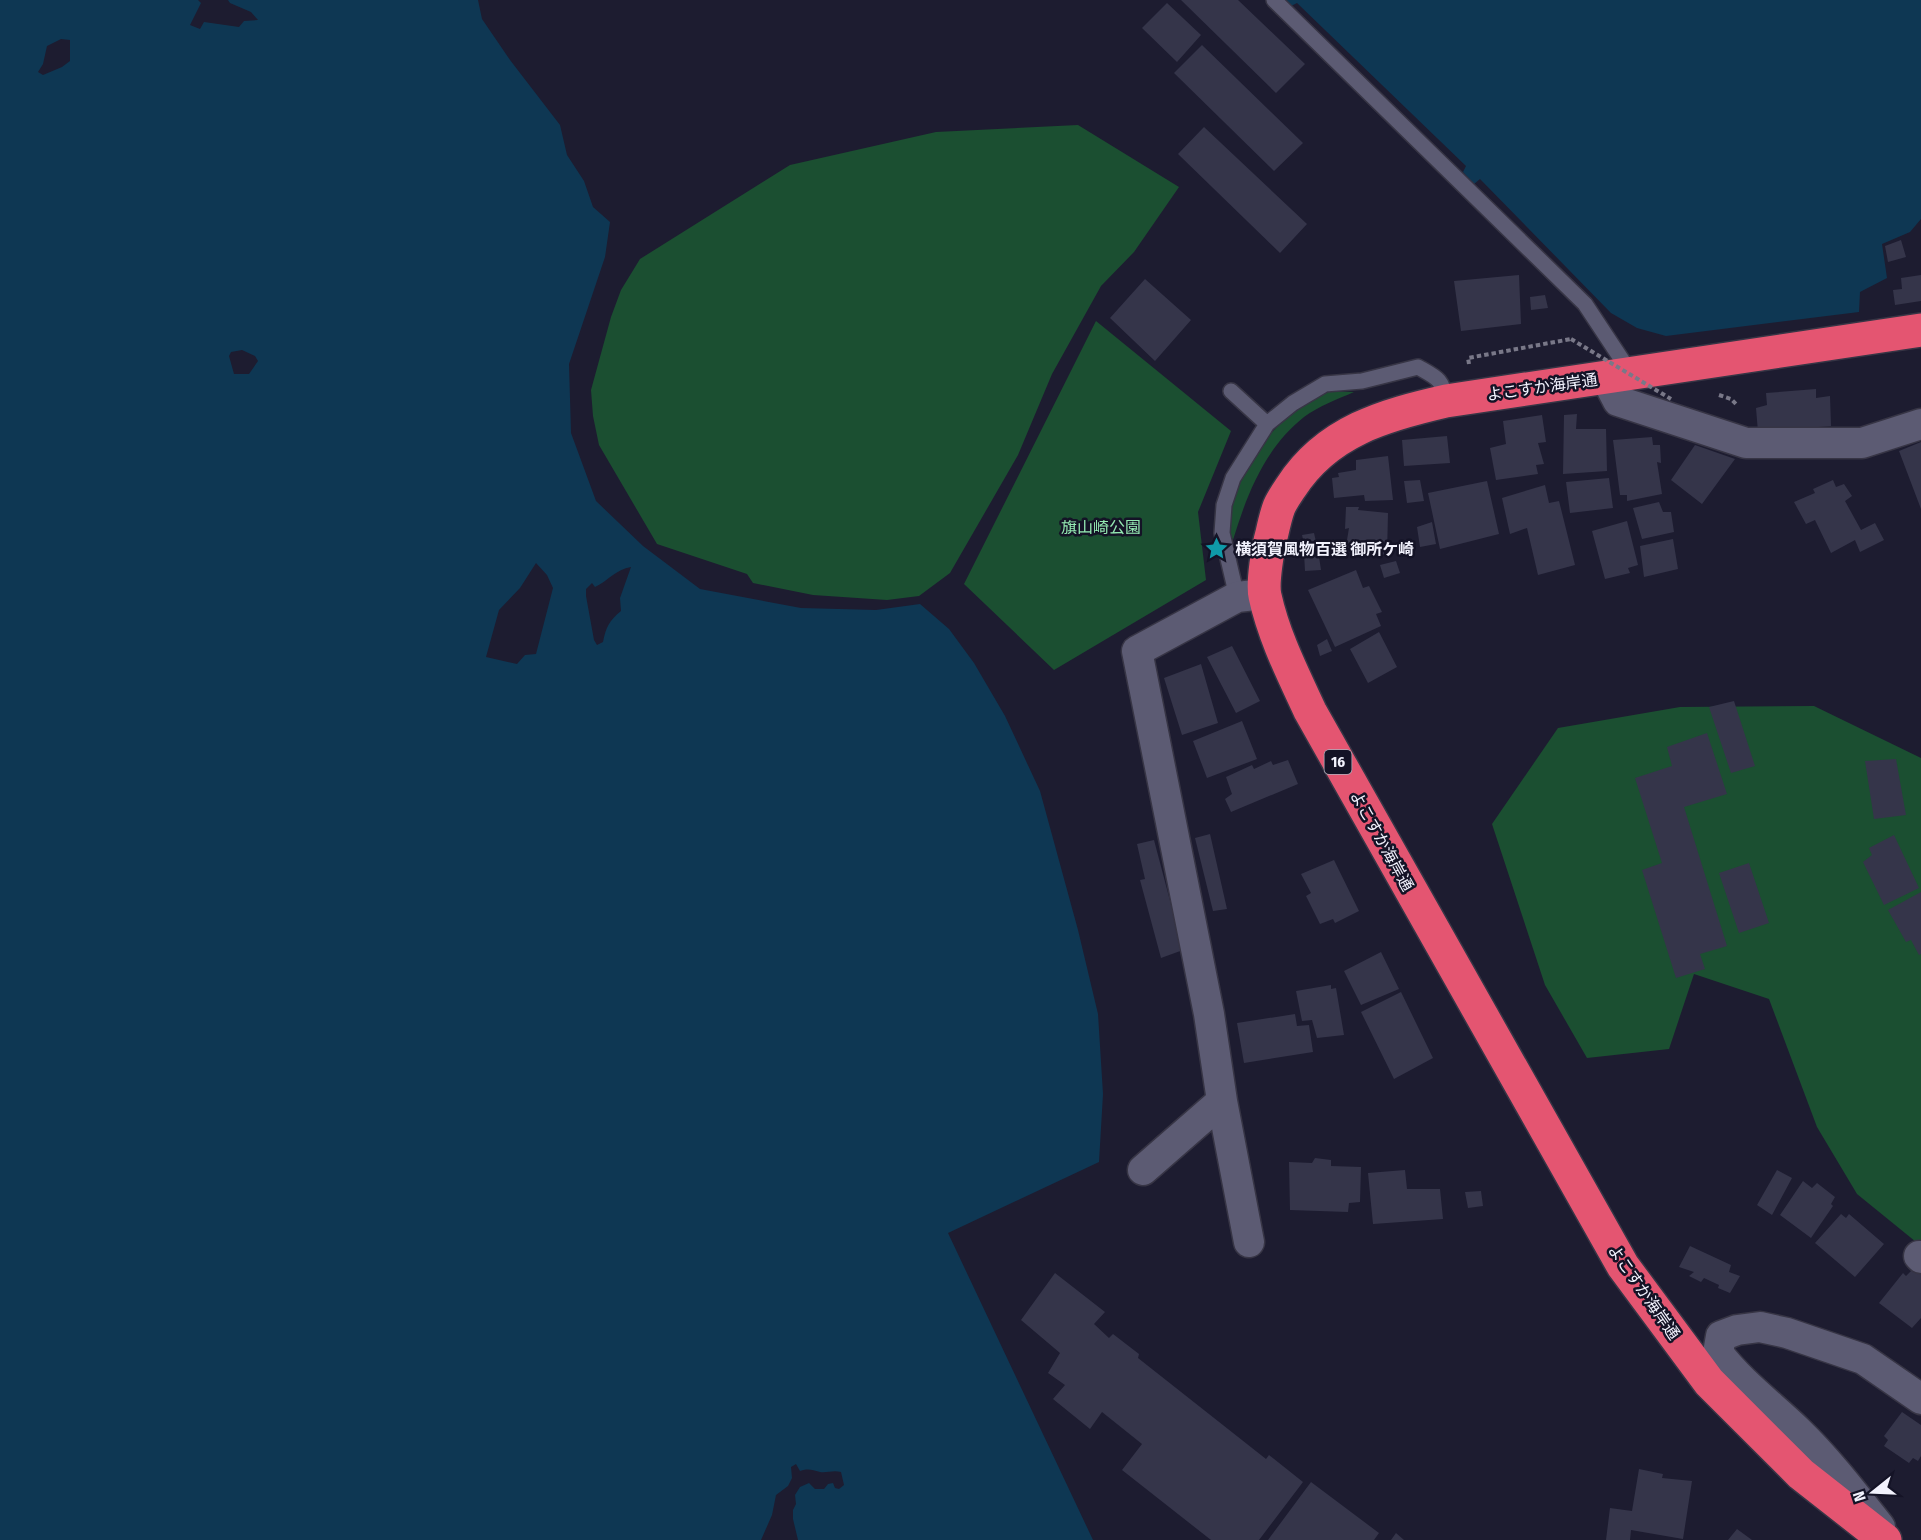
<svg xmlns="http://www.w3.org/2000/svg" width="1921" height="1540" viewBox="0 0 1921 1540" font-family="'Fira Sans Condensed','Noto Sans JP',sans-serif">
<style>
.green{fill:#1b4f31}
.water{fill:#0e3753;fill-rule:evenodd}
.building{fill:#35354a}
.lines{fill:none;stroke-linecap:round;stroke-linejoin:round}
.lane-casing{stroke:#373545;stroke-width:18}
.street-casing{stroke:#373545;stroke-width:33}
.highway-casing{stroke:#373545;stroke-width:36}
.path{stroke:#797888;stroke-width:4;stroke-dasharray:4.5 3;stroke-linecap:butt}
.lane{stroke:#5c5b73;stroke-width:15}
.street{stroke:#5c5b73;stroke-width:30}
.highway{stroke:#e45571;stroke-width:33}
.path-bridge{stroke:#797888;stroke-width:4;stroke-dasharray:4.5 3;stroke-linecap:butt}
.labels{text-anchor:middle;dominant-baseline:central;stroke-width:5;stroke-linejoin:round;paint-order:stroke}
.shield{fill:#141326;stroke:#afafbc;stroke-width:1.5}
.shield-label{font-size:15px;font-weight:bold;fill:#f2f2fd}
.street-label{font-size:16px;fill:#f2f2fd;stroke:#141326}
.park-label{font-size:16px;fill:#94e9b2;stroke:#141326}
.poi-label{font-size:16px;font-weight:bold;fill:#f2f2fd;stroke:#141326;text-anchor:start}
</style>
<rect width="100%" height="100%" fill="#1d1c30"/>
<path class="green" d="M1078,125L1179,187L1134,252L1101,286L1052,374L1018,455L950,573L919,596L887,600L813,595L753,583L747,574L657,544L599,445L593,416L591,390L611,317L621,290L640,259L790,165L936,132Z
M1096,321L1231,431L1198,512L1206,580L1054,670L964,584Z
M1329,391L1354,392C1338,399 1319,406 1304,417C1265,448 1247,494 1233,540C1231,535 1227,528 1227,522C1228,515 1232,506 1234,500C1247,451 1284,412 1329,391Z
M1814,706L1921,758V1246L1857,1194L1817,1127L1769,999L1694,974L1669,1049L1587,1058L1545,985L1492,824L1558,728L1680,707Z"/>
<path class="water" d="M0,0H198L201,3L190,25L200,29L204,22L239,27L244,21L258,20L251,12L230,3L228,0H478L482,19L510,60L560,125L567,155L584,181L593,207L610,222L605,257L569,364L571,433L596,501L643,546L700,589L801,608L876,610L920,604L949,629L974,663L1005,716L1040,791L1078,930L1098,1014L1103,1094L1099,1162L948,1233L1093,1540H798L793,1519V1510L796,1504L795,1495L800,1487L809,1483L815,1489H824L828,1484L833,1483L835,1488L839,1489L844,1485L841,1472C833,1470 827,1473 820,1472C812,1470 809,1468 800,1471L796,1464L791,1467L792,1478L788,1486L776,1495L772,1515L761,1540H0ZM61,39L70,40V61L62,67L43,75L38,72L43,64L47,46ZM242,350L255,356L258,361L249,374H234L229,356L231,352ZM536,563L547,575L553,588L536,654L525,655L517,664L486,657L499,610L520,588ZM631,567L620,598L621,611C609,621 606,627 603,642L597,645L594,640L586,596V589L592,583L595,587C608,581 616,569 631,567Z
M1285,0H1921V219L1910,232L1882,244L1887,278L1860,292L1859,312L1666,336L1637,328L1611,313L1480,179L1474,184L1463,172L1466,166L1297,3L1291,6Z"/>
<path class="building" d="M1181,0H1238L1305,64L1276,93Z
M1167,3L1201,35L1177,62L1142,28Z
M1202,45L1303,143L1274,171L1174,73Z
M1204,127L1307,224L1280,253L1178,154Z
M1901,240L1906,257L1888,262L1885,246Z
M1519,275L1521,324L1461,331L1454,281Z
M1921,275V301L1895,305L1893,290L1902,289L1901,278Z
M1145,279L1191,320L1155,361L1110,318Z
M1545,295L1548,308L1531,310L1530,297Z
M1816,389V398L1830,396L1831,426L1758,432L1756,408L1767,405L1766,393Z
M1577,414L1576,429H1606L1607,471L1563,474L1564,415Z
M1542,415L1546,442L1538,443L1544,464L1536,465L1538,474L1496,480L1490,448L1506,444L1503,421Z
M1447,436L1450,463L1404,466L1402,440Z
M1652,437L1653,445H1660L1661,463L1657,462L1662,494L1627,501V495H1620L1613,440Z
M1921,442V509L1899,451Z
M1695,445L1735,459L1702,504L1671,480Z
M1388,456L1393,500L1365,501L1364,495L1334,498L1332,478L1339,477L1338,473L1356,470V460Z
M1609,478L1613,508L1570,513L1566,482Z
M1420,480L1424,501L1407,503L1404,481Z
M1833,480L1836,487L1844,484L1852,496L1845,501L1861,530L1875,523L1884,540L1860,552L1855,540L1831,553L1815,520L1806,524L1794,502L1815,493L1813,489Z
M1487,481L1499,534L1440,549L1428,493Z
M1545,485L1549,503L1559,501L1575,565L1538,575L1527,528L1510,534L1502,498Z
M1659,502L1663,512H1671L1674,532L1642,539L1633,508Z
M1346,507H1359L1358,510L1388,513L1387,555L1345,552L1349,528L1345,529Z
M1627,521L1638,565L1628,568L1630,573L1605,579L1592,531Z
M1432,522L1436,544L1420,547L1417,527Z
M1314,533L1317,546L1305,548L1302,535Z
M1673,539L1678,569L1644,577L1640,546Z
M1318,550L1321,570L1305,571L1304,553Z
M1396,561L1400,573L1384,578L1380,565Z
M1356,570L1363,588L1369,586L1382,612L1376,614L1381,626L1335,647L1308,590Z
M1379,632L1397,667L1368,683L1350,649Z
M1327,639L1332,651L1320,656L1317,645Z
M1232,646L1260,701L1236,713L1207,657Z
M1201,664L1218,723L1182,735L1164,678Z
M1734,701L1755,766L1731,773L1709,707Z
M1242,721L1257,759L1207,778L1193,741Z
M1707,733L1727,794L1684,807L1727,946L1700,954L1705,969L1676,978L1642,870L1662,863L1635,778L1672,766L1667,747Z
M1896,759L1906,815L1874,819L1865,761Z
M1288,760L1298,784L1231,812L1225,799L1232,794L1226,777L1252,765L1254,769L1271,761L1273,765Z
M1210,834L1227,909L1213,911L1195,838Z
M1894,835L1919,888L1884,905L1863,862L1872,855L1869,848Z
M1154,840L1183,950L1161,958L1140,880L1145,879L1137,844Z
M1334,860L1359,911L1335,923L1333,919L1320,924L1306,896L1311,893L1301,874Z
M1749,863L1769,923L1739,933L1719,873Z
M1921,892V954L1919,955L1911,940L1906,942L1888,910Z
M1381,952L1399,989L1361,1005L1344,971Z
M1331,985V989L1336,988L1344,1035L1317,1038L1312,1020L1302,1021L1296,991Z
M1401,992L1433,1058L1394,1079L1361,1012Z
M1295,1014L1297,1026L1309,1025L1313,1052L1244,1063L1237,1023Z
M1315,1158L1331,1160V1166L1361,1167L1360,1202L1349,1203L1348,1212L1290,1210L1289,1162L1312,1163Z
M1405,1170L1407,1189H1440L1443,1219L1373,1224L1368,1173Z
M1777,1170L1792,1178L1772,1215L1757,1205Z
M1803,1181L1812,1188L1817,1183L1835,1197L1831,1204L1833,1206L1811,1238L1780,1215Z
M1481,1191L1483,1206L1468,1208L1465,1192Z
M1841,1214L1846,1218L1849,1214L1884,1244L1855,1277L1815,1243Z
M1690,1246L1731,1265L1729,1272L1740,1276L1730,1293L1718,1288L1719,1285L1704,1278L1701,1282L1689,1276L1694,1272L1679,1267Z
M1914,1268L1921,1274V1318L1912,1328L1879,1303L1903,1273L1906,1276Z
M1055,1273L1105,1312L1094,1324L1109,1338L1113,1334L1139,1354L1138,1358L1266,1459L1269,1455L1303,1482L1259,1540H1211L1122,1470L1142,1444L1102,1412L1090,1429L1053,1399L1065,1385L1048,1373L1060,1353L1021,1320Z
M1902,1412L1921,1425V1456L1918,1461L1913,1458L1909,1463L1884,1446L1888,1440L1884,1436Z
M1639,1469L1663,1474L1662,1478L1692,1481L1683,1539L1631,1530L1630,1540H1606L1610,1508L1632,1511Z
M1311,1482L1379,1533L1374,1540H1268Z
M1737,1529L1752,1540H1728Z
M1396,1533L1404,1540H1391Z"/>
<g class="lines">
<defs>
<path id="lane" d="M1274,0L1585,304L1622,360L1627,375
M1231,391L1267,424
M1237,597L1222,533L1224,505L1233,478L1267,424L1293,403L1325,384L1362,381L1418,367C1436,377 1443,379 1446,401"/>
<path id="street" d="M1606,378L1618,401L1746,443H1862L1921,424
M1222,1101L1249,1242
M1143,1170L1222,1101L1209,1014L1137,651L1237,597L1264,594
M1919,1256L1921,1258
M1880,1527C1854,1494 1828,1460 1798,1431C1771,1405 1741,1383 1718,1353L1721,1336L1737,1330L1760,1327L1787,1333L1863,1359L1921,1399"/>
<path id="highway" d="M1885,1540L1801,1474L1709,1382L1623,1266L1310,711C1293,674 1274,637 1265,596C1262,583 1268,547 1272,533C1274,524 1276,515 1279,507C1282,500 1287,493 1291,487C1327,431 1385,415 1446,401L1921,330"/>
</defs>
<use href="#lane" class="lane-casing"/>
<use href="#street" class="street-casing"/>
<use href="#highway" class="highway-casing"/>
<path class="path" d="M1469,364L1468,358L1571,339
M1719,395L1731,399L1736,404"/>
<use href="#lane" class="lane"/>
<use href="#street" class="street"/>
<use href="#highway" class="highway"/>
<path class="path-bridge" d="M1571,339L1671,399"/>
</g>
<defs>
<symbol id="sight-bare" viewBox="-9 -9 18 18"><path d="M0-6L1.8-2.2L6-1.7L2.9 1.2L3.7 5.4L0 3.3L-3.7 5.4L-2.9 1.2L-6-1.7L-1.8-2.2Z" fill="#0f9aa8" stroke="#141326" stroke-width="2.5" paint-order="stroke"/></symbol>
</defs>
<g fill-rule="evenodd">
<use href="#sight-bare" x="1200" y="532" width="33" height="33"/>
</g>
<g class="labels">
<rect class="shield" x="1324.5" y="750" width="27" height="24" rx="4.5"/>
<g class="shield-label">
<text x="1338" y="762">16</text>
</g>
<g class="street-label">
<text transform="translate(1542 387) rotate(-8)">よこすか海岸通</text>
<text transform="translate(1382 841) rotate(61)">よこすか海岸通</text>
<text transform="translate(1644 1292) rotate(55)">よこすか海岸通</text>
</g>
<g class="park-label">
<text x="1101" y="527">旗山崎公園</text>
</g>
<g class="poi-label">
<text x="1235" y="549">横須賀風物百選 御所ケ崎</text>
</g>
</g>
<g transform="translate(1873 1492) rotate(252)" stroke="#141326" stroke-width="4.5" paint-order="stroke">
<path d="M0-4.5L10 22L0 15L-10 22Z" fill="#f2f2fd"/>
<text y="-9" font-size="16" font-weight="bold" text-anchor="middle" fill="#f2f2fd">N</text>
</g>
</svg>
